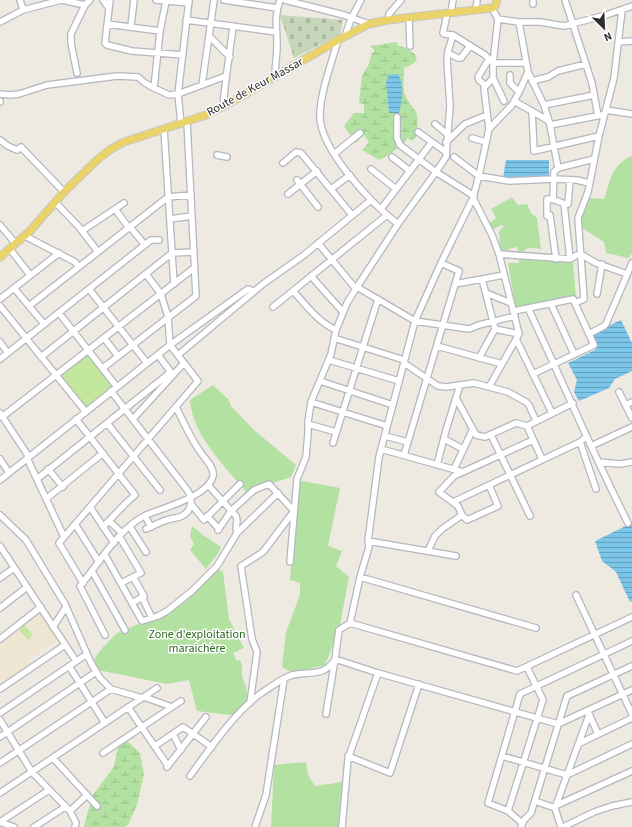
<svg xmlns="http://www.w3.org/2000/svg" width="632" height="827" viewBox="0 0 632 827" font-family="'Source Sans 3',sans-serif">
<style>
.education{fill:#eee6d2}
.wetland{fill:url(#wetland-marsh)}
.cemetery{fill:url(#cemetery-stones)}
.park{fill:#b3e1a1}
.pitch{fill:#c3e79d}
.water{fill:url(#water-rules)}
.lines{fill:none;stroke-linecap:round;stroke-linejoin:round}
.minor-casing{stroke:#b4b6c0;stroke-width:8}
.major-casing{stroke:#c8c8c8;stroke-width:9}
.minor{stroke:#fff;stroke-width:5.5}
.major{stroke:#ead46a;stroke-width:7}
.labels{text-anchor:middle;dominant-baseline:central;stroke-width:3;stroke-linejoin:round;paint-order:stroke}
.street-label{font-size:12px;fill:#2d2d2d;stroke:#fff}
.park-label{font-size:12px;fill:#2a681f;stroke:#fff}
</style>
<defs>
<pattern id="wetland-marsh" width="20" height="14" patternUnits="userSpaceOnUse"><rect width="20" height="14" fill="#b3e1a1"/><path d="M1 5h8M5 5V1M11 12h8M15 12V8" fill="none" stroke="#9ac18b"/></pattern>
<pattern id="cemetery-stones" width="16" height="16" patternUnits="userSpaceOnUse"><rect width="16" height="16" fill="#c6d7b9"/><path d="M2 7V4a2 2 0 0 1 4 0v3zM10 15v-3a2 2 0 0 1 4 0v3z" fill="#aab99f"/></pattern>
<pattern id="water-rules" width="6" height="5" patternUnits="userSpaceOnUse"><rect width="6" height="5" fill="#7bc5e9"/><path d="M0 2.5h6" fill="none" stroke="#65a0bd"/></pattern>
</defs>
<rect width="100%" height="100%" fill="#eee9e1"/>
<path class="education" d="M37,614L43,615L59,639L28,660L31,665L3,684L0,679V642Z"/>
<path class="wetland" d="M397,42V45C413,50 428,59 404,68C404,76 402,87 405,94C410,110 420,107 417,126L421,130L412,141L408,138L402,145L406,148L403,151L398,147L390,154L379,160L362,150L369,142L364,135L356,143L344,126L354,113H364V104L359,103L362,76L368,66L372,53L375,51L370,46Z
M126,740L140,753L144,774L137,805L128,825L125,827H84L92,796L114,767L118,747Z"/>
<path class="cemetery" d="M280,15L343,20L340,34L294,58Z"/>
<path class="park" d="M632,156V253L629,258L606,253L604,242L579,226L586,198L604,199C610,181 612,164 632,156Z
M512,197L518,205L527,204L531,213L537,218L541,249C530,247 527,246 520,255L573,262L576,298L516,310L508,263H519V255L517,247L509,249L505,254L500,246L499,232L504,226L501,225L490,231L487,225L496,218L491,209Z
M213,385L228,399L231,406L255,431L296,465L291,477L246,492C225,466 192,435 190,400Z
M302,481L340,488L328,546L342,551L336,566L349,577L339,630L325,665L292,673L282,667L286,632L300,595V583L290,580L296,512L299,482Z
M192,526L203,535L221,547L217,555L206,569L190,550L194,544L190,536Z
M216,568L223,572L229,619L244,648L233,653L237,661L240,660L242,665V676L246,687L249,703L238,716L197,711L189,680L167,684L98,670L94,659L104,646L117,633L177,608L196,591L198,585Z
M306,762L308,775L315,786L342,782L338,827H271L274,765Z"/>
<path class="pitch" d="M88,353L114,386L86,408L60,375Z
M24,625L33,635L28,640L19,630Z"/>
<path class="water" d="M398,74C405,85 402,101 399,113H389L386,82L389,75Z
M506,160H549V176L503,178Z
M621,320L632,343V371L615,379L609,388L579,401L574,392L577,380L568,363L595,350L597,345L593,333Z
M632,523V601L630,602L616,572L602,561L595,541Z"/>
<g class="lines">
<defs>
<path id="minor" d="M20,0L23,10
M62,0L85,5
M103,0L109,8
M110,0L105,43L107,45L132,51L183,55
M156,0L189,3
M224,0L277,8
M285,0L344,15L369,24
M533,0V4
M565,0L592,83L598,116
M492,8L498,19L493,63V78L504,101
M476,10L477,0
M451,13L453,0
M447,14L443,33L444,34L453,35L485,55L493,63H525
M409,18L410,46
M498,19L519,22H540L564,26L606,15L632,6
M186,20L276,32
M388,20L389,14L401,0
M0,22L23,10L61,0
M107,24L160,31
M131,26L134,0
M453,35L448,51L447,60L450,106L446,157L436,172L398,224L357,287L415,321L469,329L479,325L515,316
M209,36L230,57
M345,36L351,19L361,0
M338,40C332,62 320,93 320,115C319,149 372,204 398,224
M619,42L632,41
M448,53L458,58H461L470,46
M528,72L544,105L550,125L558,168
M77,73L71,43V34L85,5L90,0
M510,75V83L519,92
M275,77C275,66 277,55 277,45C277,28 274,16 280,0
M532,81L548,77L558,71L586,64
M202,85L214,0
M486,86L479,80L478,77L489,59
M154,88L160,31L166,1
M0,94L10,95L19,94L47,85L117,76L138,77L145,83L154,88L169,95L178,94L226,76
M0,101V102
M514,101L549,121
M544,105L594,95
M223,107C225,80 230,53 233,26
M606,110L632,114
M532,111L534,151L599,136
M397,117V138L400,145L436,172L474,196
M181,124L178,94L189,0
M435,124L447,134
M550,125L602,115
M164,129L174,284
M489,129L512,105L519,92L528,72L519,22
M418,132L446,152
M472,138L486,142
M0,140L8,146L17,150L21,147L64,192
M446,142L465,124L487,115
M334,154L360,133
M217,155L227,157
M392,157L410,171
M454,157L479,176L509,181L554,179L577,180L589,183
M283,163L296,152L301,153L352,215
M371,169L396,189
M297,180L318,207
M331,189L350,175
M288,194L317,171
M473,198L492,235L499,254L519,334L489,387
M553,199L554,172L558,168L594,159
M55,202L79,227L98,252
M564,204L570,259
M115,209L129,228
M381,209L432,142
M170,219L192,216
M0,225L16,244
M130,227L145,245
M82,231L124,203
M25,236L75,262L79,267
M318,243L356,289
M10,249L30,275
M499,254L570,259L577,255H582L596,263L627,274
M556,259L550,215L547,216V199C557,198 559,204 568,204L570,180
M311,276L343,312
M455,284L504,275
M14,288L44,324
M89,289L147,363
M293,291C306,305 318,322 336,330
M486,293L511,303
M597,294L602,264
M0,299L59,253
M575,303L584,299L578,218L588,192L599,136L614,78L622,10
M551,304L574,354
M0,306L86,412
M29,306L168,197L191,195
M273,307L387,215
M528,308C562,380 592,452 628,523
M514,311L573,299L594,345L533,374
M59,313L117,387
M495,329L519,334
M589,334L604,326L606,324L632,263
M104,338L118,356
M334,338L404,360
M516,339L552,413
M0,342L8,353
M437,346L502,364
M158,355L173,375
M178,355L263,284L304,255L371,200
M41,357L172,253L194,252
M479,358L495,329L482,279
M0,359L151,240H159
M329,360L399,381
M404,363L438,386L446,387L474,383L508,392L526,402L529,405L536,421
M103,368L196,296L187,122
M320,381L393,405
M111,391L188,491C193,499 192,511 182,516C178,518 174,518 170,519C162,521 153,526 146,529
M619,392L632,418
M456,398L476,435L485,437L516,423L527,426L573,403
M311,402L387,426
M626,405L632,402
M0,413L29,457
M2,417L194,268
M76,419L135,495L125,504L103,527
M133,419L184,363
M107,423L160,490
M308,424L336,432
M527,426L542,459
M491,435L530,516
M385,436L408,442
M444,439L463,449
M580,442L596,489
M333,443L378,299
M591,446L632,427
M381,449L463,472
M404,455L459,271L441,263
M27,458L64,537
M0,459L9,473
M599,462L620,464L632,462
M437,465L446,430L460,385
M48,469L63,487
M454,469L473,429
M37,479L171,372
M0,480L170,345L248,289L254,291
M208,485L236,516C239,522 234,528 237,533
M489,485L498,506L467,520L462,515L458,506L439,492L454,476L533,440
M46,499L103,453
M453,502L580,442L586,437
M191,504L204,520L240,484
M90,507L114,543
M0,515L26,540L65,604L91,663L100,678L111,689L142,698
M145,516L151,527
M207,516L219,529
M109,521L122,533
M75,524L99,562
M130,527L146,552
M218,530L231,511L254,490L269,484L294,511
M119,536L141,573L121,583
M368,541L456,556
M0,546L76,661
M428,551L435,536L442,529L462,515
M105,555L142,621L158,616L167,611L192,591L217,566L237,533L278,493
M290,562L297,479L306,457L308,433V422L311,402L331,354L336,330L347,303L357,287
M92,571L125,630
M360,577L536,628
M0,578L14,568
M83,583L59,543L198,381L170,345L168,317L161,294L146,274
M576,595L632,714
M142,597L152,618
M132,603L144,596L133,577
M0,608L27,587
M350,623L517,671L632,617
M53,627L66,607
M105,635L80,586C99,563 119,528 146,515C163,508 209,496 213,476C215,467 203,457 199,450C190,437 183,421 176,407
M0,639L41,607
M335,659L378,673L558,724L632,690
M69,666L105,723
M0,689L65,645
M144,697L172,707
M250,703L257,652L252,639L241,566L263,552L294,511
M128,707L168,766
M0,713L87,654
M326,714L335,659L339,630L350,623L360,577L369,547L368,541L379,457L415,321L441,263L473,198L480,171L489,129L484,88L493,78
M589,714L598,734
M0,720L32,772L70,811L76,823L75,827
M173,734L181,750
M0,737L96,672
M578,744L632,718
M155,746L183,727L212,747
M103,753L181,701
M348,756L390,773L419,684
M502,756L567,775L632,744
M53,758L97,806
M0,763L111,689
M167,767L206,717
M190,776C209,750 236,710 263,692C271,687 282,678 292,675C309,671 323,677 334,661
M0,793L157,688
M535,801L555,808
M555,806L632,771
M70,811L87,795
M508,811L543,700L527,667
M0,822L49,790
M0,822L14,827
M522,823L508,811L488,803L520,694L632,641
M34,827L65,807
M255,827L266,795L284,679
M342,827L348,759L378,673
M521,827L524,820L531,813L567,696L632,666
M561,827L555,808L589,715
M563,827L594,812L612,806L632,802"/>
<path id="major" d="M0,257L30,231L64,192L98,159L111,149L124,142L206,115L233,101L338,40L369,24L388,20L492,8L495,6L497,0"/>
</defs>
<use href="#minor" class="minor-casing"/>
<use href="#major" class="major-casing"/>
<use href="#minor" class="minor"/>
<use href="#major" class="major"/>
</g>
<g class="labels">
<g class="street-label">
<text transform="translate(255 87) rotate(-29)">Route de Keur Massar</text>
</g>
<g class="park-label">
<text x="197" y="634">Zone d'exploitation<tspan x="197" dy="14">maraichère</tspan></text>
</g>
</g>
<g transform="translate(604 28) rotate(156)" stroke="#ffffff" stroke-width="3" paint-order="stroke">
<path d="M0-3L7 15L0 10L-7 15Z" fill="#2d2d2d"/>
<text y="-6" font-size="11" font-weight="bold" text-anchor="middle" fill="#2d2d2d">N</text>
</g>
</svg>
